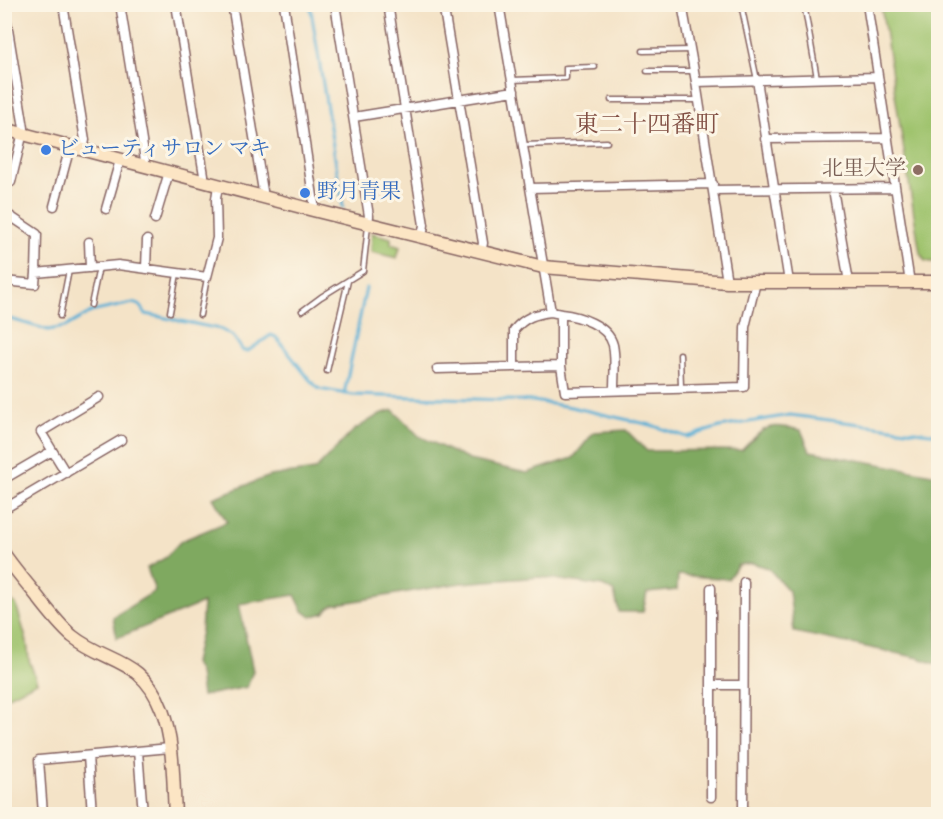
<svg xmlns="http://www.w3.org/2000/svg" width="943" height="819" viewBox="0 0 943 819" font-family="'Sorts Mill Goudy','Noto Serif JP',serif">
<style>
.green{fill:#9fc36d;stroke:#74714c;stroke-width:1.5}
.forest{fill:#7fa960;stroke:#646446;stroke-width:1.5}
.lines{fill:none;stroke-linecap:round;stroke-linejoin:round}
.stream{stroke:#58afd5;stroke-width:3}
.lane-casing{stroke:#866462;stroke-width:7}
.street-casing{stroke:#866462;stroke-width:11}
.secondary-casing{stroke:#866462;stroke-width:15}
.lane{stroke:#fff;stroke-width:4}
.street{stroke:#fff;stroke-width:8}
.secondary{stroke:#fce5c4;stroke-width:12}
.shop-dot{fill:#3f7fe0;stroke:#fcf5e5;stroke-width:2}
.education-dot{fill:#8d6e63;stroke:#fcf5e5;stroke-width:2}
.labels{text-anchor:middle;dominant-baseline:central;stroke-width:6;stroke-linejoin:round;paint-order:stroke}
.shop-label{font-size:21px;fill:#366cbe;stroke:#fcf5e5;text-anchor:start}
.education-label{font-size:21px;fill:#785e54;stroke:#fcf5e5;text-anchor:end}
.quarter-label{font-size:24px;fill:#825045;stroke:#fcf5e5}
</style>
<rect width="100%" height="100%" fill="#fcf5e5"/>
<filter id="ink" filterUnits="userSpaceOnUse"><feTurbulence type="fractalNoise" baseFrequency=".0167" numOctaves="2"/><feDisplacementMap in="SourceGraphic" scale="12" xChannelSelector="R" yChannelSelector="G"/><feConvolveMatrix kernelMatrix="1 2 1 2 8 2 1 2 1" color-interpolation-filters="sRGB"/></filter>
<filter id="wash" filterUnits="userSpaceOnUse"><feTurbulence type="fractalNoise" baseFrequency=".008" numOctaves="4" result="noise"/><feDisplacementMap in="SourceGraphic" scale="24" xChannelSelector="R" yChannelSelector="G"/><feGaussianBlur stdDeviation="1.35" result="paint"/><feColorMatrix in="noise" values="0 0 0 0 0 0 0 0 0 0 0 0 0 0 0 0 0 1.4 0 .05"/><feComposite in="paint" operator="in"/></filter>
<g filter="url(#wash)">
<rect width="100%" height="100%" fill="#f4e3c7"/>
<path class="green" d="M881,5H938V263L925,261L920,253Z
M372,233L391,238V244L400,247L397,258L371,252Z
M5,597L16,604L27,642L29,660L37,682L5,698Z"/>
<path class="forest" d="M393,410L419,436L469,460L527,473L573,458L594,432L626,430L647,451L742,450C767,425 765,423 801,430L810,451L938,475V665L919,658L794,632L789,591L768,568L752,563L738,565L728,579L678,575L677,590L647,593L643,612H619L614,592L603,586L540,577L461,583L332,605L324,613L311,617L303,611L295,595L239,604L253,671L247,687L202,696L199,673L194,663L201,631L203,603L117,638L113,617L155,591L147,568L165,558L181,541L227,522L213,498L270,476L315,470L354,430L380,414Z"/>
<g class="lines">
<path class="stream" d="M310,4L343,207
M4,317L48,330L65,327L91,312L133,303L139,305L146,314L220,329L233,336L243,351H248L271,335L276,337L309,379L319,389L353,395L533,401L571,407L651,425L687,437L720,427L790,415L938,434
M344,394L366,288"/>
</g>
</g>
<g filter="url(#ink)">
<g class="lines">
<defs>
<path id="lane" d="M741,4L757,80
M804,4L817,78
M643,51L690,50
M647,71H694
M512,80L566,78V68L595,67
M611,100H698
M524,145L607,142
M91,305L99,267
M302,311L321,297L363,271L368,226
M170,312L177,274
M200,315L207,278
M60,316L69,270
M680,354L681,387
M327,371L348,281"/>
<path id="street" d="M63,4L85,140L83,150
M120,4L145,160L144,166
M176,4L204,175L203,181
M232,4L263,191L262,197
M284,4L314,203L313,210
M335,4L369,216L368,222
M388,4L424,225L422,236
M443,4L483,243L481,253
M499,4L551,312L561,314V366L565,392L744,387L745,327L756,282
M682,4L696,82L727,282
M867,4L910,283
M4,5L24,128L11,182
M757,80L789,282
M696,82L877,77
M354,117L514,91
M765,139L888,138
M530,188L713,184
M833,189L849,282
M714,190L895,188
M54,206L70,147
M106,209L120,160
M4,212L37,234L36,273L118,265L207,277L217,238L216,199L218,185
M155,219L169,172
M89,242L90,268
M146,269L147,240
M4,281L35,284L36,273
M551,312C535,314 525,317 514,330V367L561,366
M561,314C579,316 608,325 613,345C616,359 614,375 614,389
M437,369L514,367
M66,473L41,432L99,397
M4,479L52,451
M4,509L121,440
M711,588V797
M711,685H742
M138,751L143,814
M88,756L92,814
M43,814L39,760L170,748
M743,814L744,582"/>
<path id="secondary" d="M4,129L313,210L543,267L727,282H938
M4,554C13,567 23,579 33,591C45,606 57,623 72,636C107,664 142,657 162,710C174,743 173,780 175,814"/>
</defs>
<use href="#lane" class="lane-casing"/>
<use href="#street" class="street-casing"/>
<use href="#secondary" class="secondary-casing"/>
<use href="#lane" class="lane"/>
<use href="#street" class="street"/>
<use href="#secondary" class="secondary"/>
</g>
</g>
<g class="shop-dot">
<circle cx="46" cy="150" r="6"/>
<circle cx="305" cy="193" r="6"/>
</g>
<circle class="education-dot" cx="918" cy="170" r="6"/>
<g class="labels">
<g class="shop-label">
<text x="58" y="150">ビューティサロン マキ</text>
<text x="317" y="193">野月青果</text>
</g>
<g class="education-label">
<text x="906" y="170">北里大学</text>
</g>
<g class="quarter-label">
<text x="647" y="126">東二十四番町</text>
</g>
</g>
<rect width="943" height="819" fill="none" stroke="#fcf5e5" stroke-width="24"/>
</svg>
